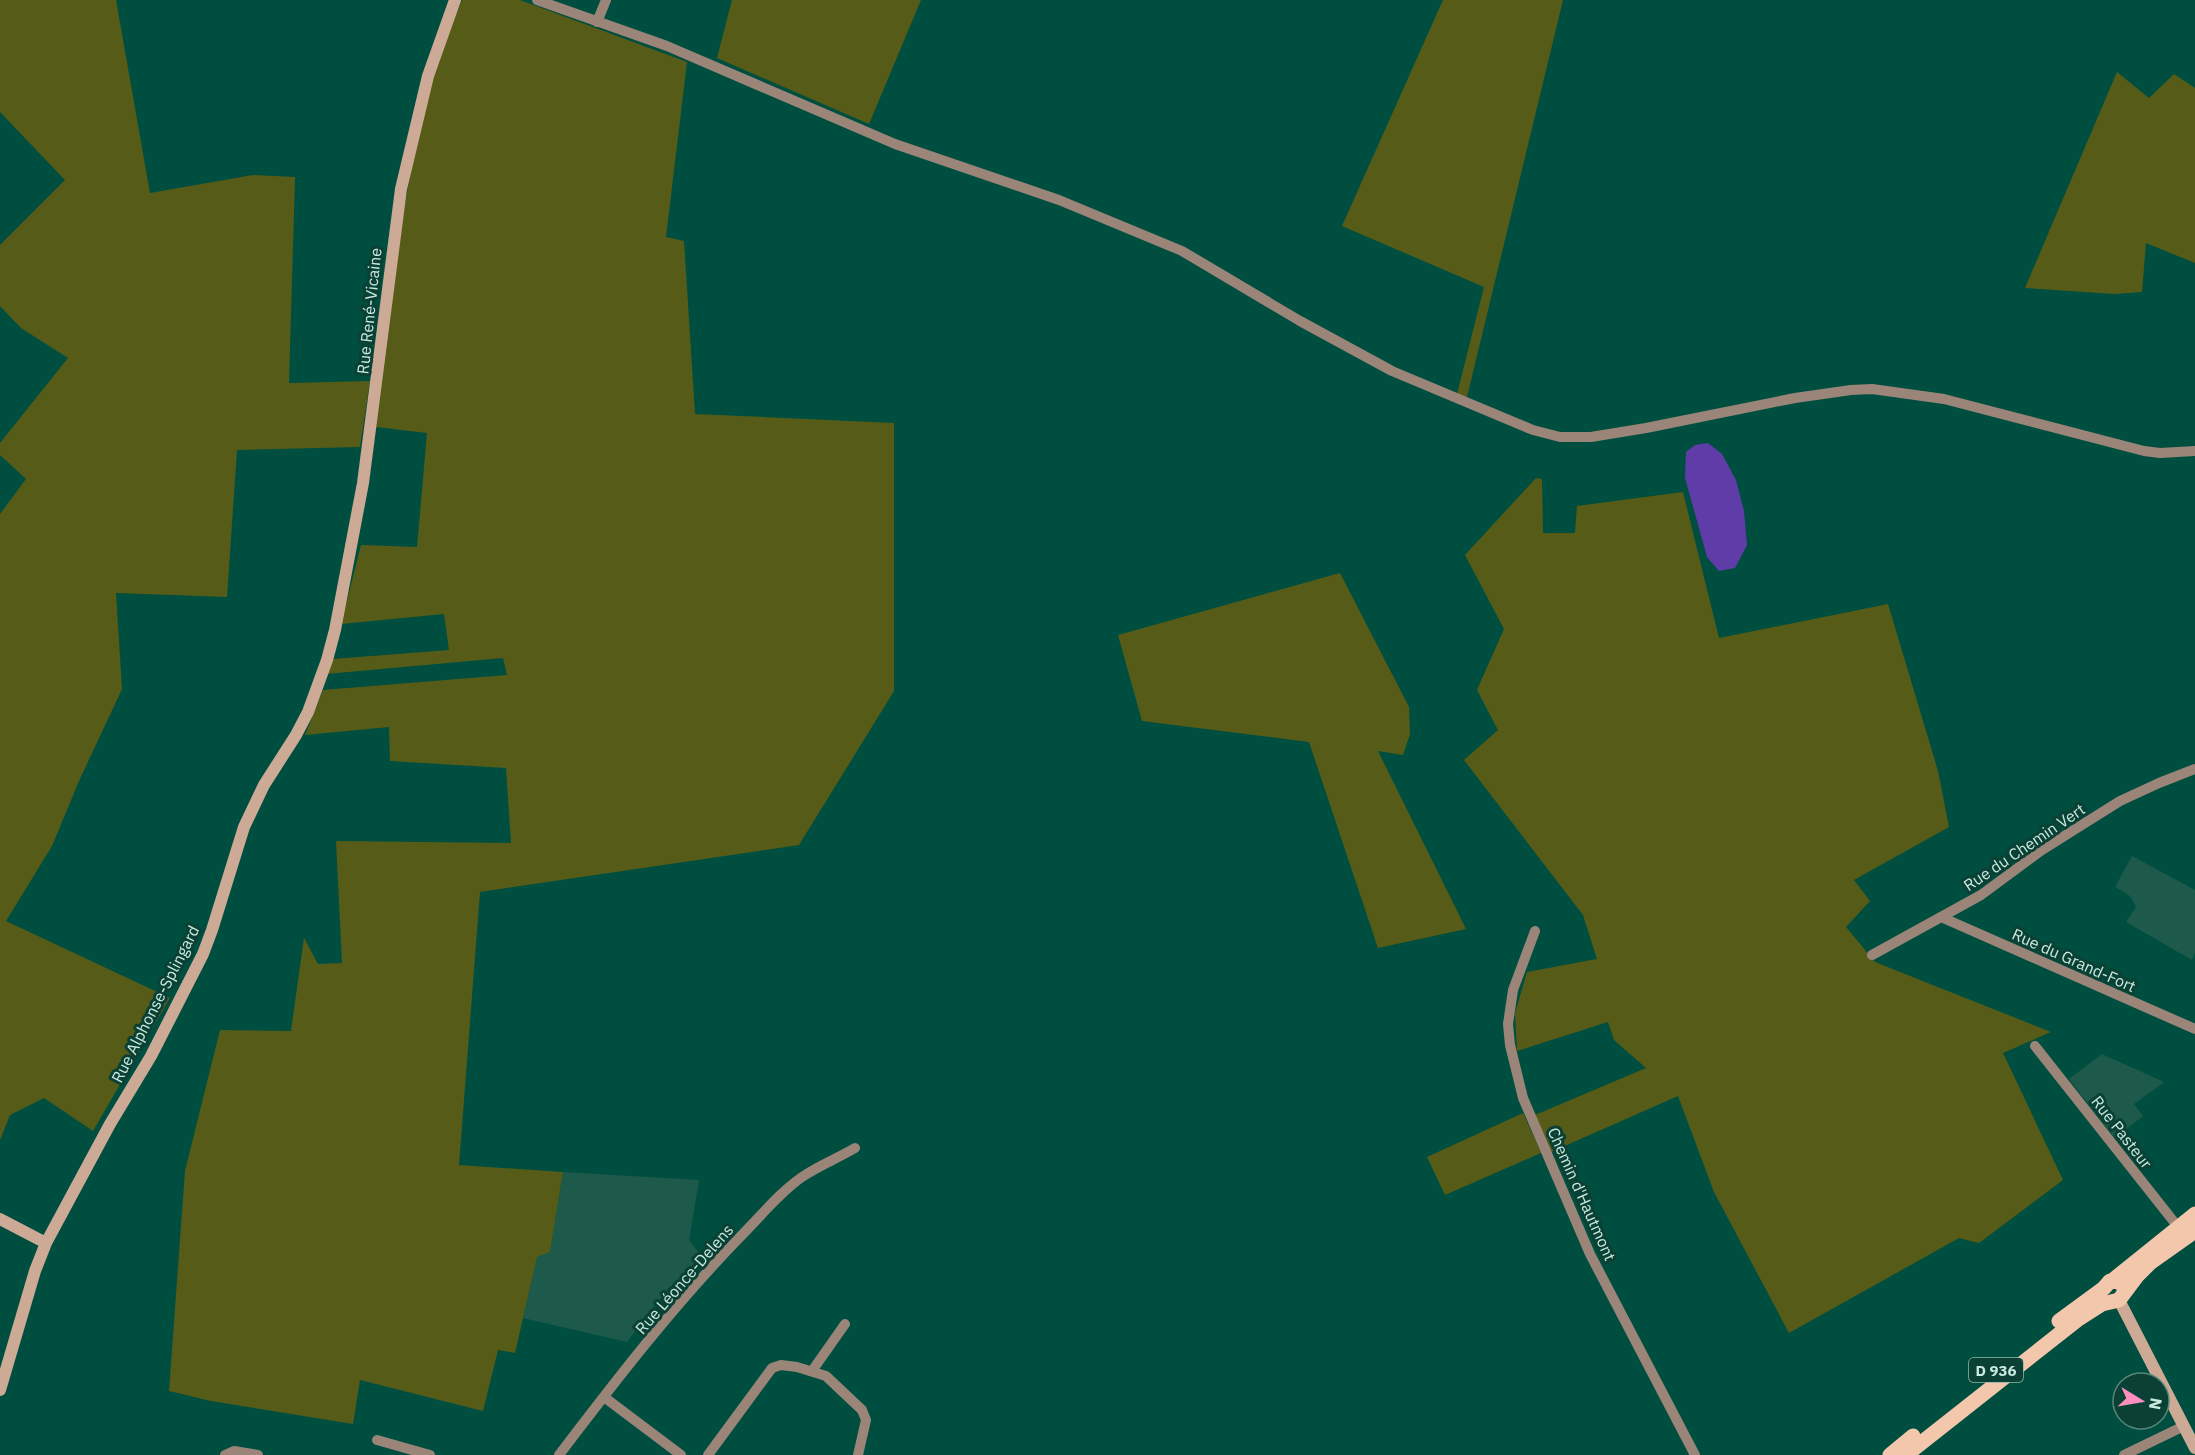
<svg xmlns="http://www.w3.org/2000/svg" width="2195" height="1455" viewBox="0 0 2195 1455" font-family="'IBM Plex Sans',sans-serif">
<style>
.built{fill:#1d5a4b}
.green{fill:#565c17}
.water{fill:#5f3ca7}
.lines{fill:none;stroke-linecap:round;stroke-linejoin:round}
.street{stroke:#9b8578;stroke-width:10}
.secondary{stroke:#cdaa95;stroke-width:12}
.primary{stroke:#f3c7ab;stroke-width:15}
.labels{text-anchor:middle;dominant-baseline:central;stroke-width:6;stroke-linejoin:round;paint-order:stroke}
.shield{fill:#0b4135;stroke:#91b7ad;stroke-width:1.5}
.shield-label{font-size:15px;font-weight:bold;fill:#caeae0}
.street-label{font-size:16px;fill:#caeae0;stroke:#0b4135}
</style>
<rect width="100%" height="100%" fill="#004e3f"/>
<path class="built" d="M2132,856L2195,890V953L2192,960L2126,922L2136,907L2134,903L2130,896L2115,887Z
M2102,1054L2164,1082L2134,1104L2143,1116L2115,1138L2069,1079Z
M563,1172L699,1180L689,1240L703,1258L679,1288L670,1286L627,1342L523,1318L537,1257L550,1252Z"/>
<path class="green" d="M0,0H116L150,193L253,175L295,177L289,383L370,381L360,447L237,450L227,597L116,593L122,689L79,781L52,846L6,921L170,998L93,1131L44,1098L10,1115L0,1140V514L26,479L0,455V443L68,358L21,328L0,306V245L65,180L0,112Z
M462,0H520L687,62L666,237L684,241L695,414L894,423V691L799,845L480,892L459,1165L563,1172L550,1252L537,1257L515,1353L498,1350L483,1411L360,1380L353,1424L211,1401L169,1391L185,1171L220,1030L291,1031L304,938L318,964L342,963L336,841L511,843L506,768L390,761L389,727L305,735L323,690L507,675L503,658L326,674L333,659L449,650L444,614L341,624L361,545L417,547L427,433L376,427C391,307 401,184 436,68C443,45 453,23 462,0Z
M732,0H921L869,124L717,58Z
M1443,0H1563L1467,397L1457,394L1484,287L1342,226Z
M2117,72L2149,98L2174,74L2195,88V263L2146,243L2142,292L2115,294L2025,288Z
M1536,478L1542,479L1543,533H1575L1577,506L1683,492L1719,638L1888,604L1938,771L1949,827L1854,880L1870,901L1846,927L1875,962L2051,1032L2003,1053L2063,1180L1979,1243L1959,1238L1789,1333L1714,1192L1678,1096L1551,1152L1535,1115L1646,1068L1614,1040L1608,1022L1517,1051L1515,1013L1527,972L1597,959L1583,915L1464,760L1498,730L1477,690L1504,629L1465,555Z
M1340,573L1409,707L1410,734L1403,755L1378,751L1466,929L1378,948L1309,742L1142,721L1118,635Z
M1523,1113L1541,1153L1445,1195L1427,1157Z"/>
<path class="water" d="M1708,443L1722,454L1736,480L1744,511L1747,545L1735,568L1719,571L1707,557L1685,478L1686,452L1695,445Z"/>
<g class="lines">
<path class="street" d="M537,0L667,46L895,144L1059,200L1182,251L1300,321L1392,371L1533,430L1560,437H1591L1646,428L1795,398L1851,390L1872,389L1944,399L2144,451L2160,453L2195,451
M597,22L606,0
M1941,917L2195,1029
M1535,931L1513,990L1508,1024L1510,1045L1523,1098L1590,1254L1695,1455
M1872,955L1981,895L2042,850L2120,801L2159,783L2195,769
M2035,1046L2182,1232
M812,1371L845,1324
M604,1397L681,1455
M377,1440L430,1455
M225,1455L234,1451L258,1455
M559,1455C616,1380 674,1305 740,1237C760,1217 779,1193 802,1177C818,1166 838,1158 855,1148
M708,1455L772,1368L781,1365L797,1367L826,1376L862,1410L866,1420L858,1455
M2124,1455L2184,1426"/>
<path class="secondary" d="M0,1219L46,1243
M2119,1300L2195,1448
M0,1390L35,1271L46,1243L110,1124L151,1056L203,954L212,930L244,827L264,785L296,735L308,712L327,660L335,630L363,483L401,189L428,76L455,0"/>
<path class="primary" d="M2113,1280L2195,1214
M2059,1321L2104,1288L2110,1281L2120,1282L2124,1287V1293
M1890,1455L1913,1436
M1906,1455L2077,1320L2102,1304L2119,1300L2137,1276L2150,1263L2195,1231"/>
</g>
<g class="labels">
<rect class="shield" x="1969" y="1358" width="54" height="24" rx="4.5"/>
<g class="shield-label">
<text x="1996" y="1370">D 936</text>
</g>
<g class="street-label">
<text transform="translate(369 311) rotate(-84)">Rue René-Vicaine</text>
<text transform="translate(2024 847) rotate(-34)">Rue du Chemin Vert</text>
<text transform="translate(2074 960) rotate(24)">Rue du Grand-Fort</text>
<text transform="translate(155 1004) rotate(-63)">Rue Alphonse-Splingard</text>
<text transform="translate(2122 1132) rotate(52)">Rue Pasteur</text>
<text transform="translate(1582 1194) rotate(66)">Chemin d'Hautmont</text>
<text transform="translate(684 1279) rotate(-49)">Rue Léonce-Delens</text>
</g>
</g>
<g transform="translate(2141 1401) rotate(101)"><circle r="28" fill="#0b4135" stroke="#578579" stroke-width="1.5"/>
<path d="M0-4.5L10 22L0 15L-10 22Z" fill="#fd8ebe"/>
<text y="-9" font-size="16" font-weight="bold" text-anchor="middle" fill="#caeae0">N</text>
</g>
</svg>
